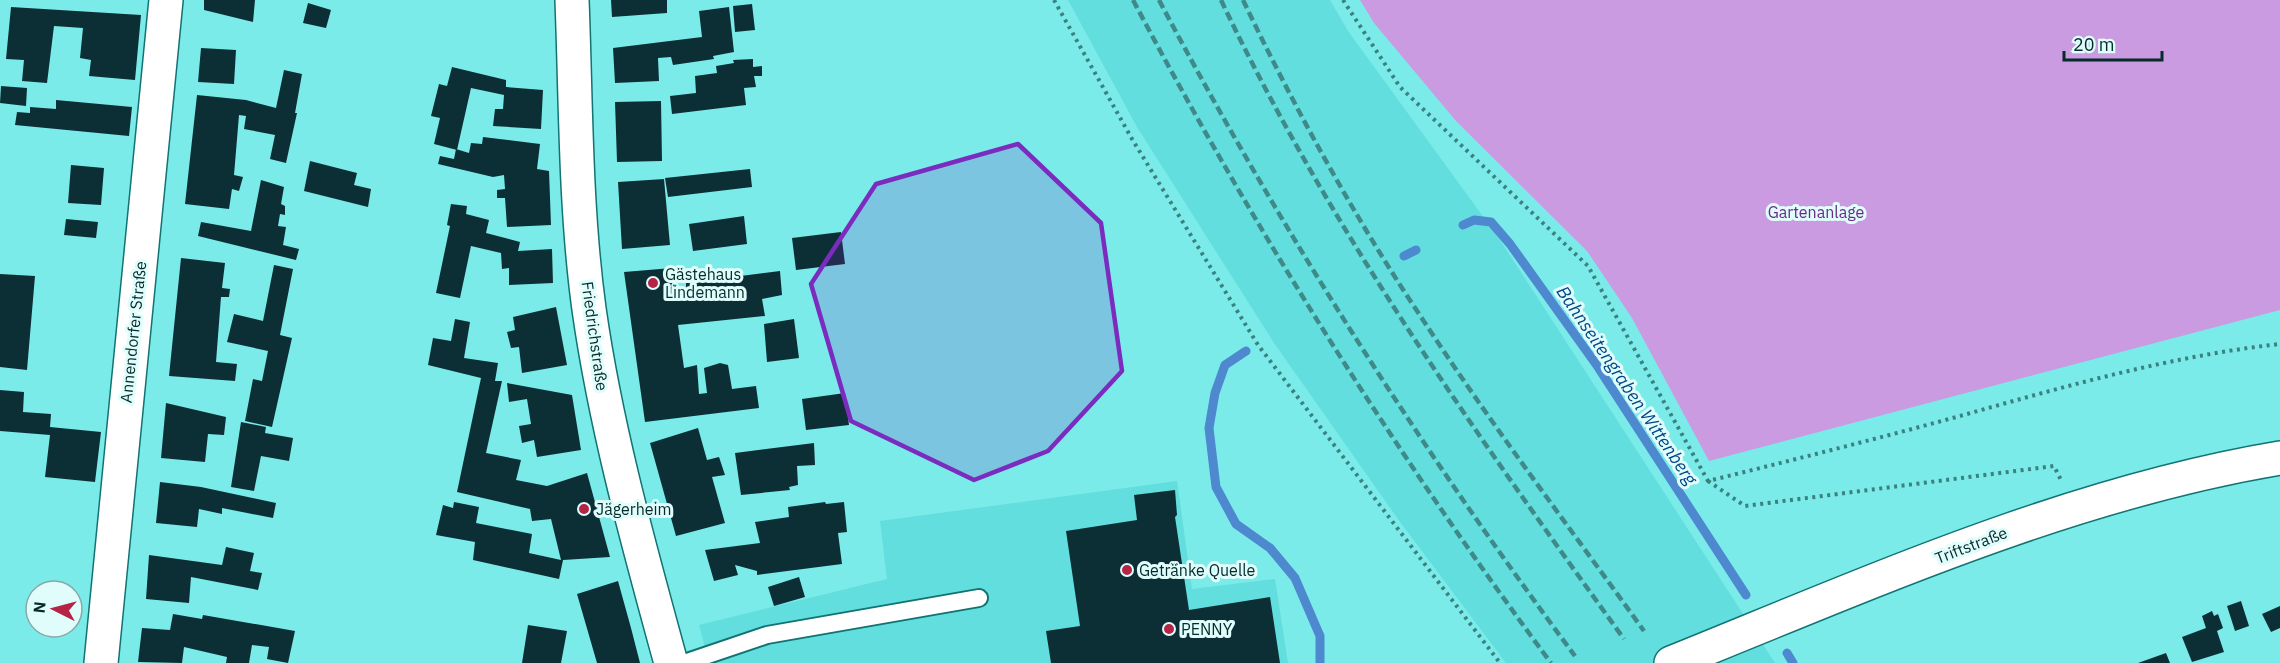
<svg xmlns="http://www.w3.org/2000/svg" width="2280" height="663" viewBox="0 0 2280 663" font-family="'IBM Plex Sans',sans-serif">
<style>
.built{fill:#61dedd}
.green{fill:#ca9be1}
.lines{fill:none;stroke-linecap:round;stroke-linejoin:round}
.stream{stroke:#4e89d0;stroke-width:9}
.building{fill:#0c2f36}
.lane-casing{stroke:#127372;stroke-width:20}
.street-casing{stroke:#127372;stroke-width:36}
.secondary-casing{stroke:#127372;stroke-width:36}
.path{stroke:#3a8281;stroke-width:4;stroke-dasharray:3 4.5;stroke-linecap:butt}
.lane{stroke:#fff;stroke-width:16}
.street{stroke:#fff;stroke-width:33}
.secondary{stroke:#fff;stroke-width:33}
.rail{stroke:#3f8a89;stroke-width:4.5;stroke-dasharray:9 4.5;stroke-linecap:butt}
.marked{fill:#7b2cbf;fill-opacity:0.2;stroke:#7b2cbf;stroke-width:4.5;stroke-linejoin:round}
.poi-dot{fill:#b52345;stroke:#e0fdfc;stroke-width:2}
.labels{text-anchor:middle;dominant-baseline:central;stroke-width:6;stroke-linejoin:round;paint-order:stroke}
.park-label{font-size:16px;fill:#6b2a87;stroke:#e0fdfc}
.poi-label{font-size:16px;fill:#052b2b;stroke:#e0fdfc;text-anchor:start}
.street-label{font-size:16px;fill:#052b2b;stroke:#e0fdfc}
.water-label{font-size:18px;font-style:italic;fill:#024485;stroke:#e0fdfc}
</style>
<rect width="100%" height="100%" fill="#7bebe9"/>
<path class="built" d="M1068,0H1330L1348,31L1498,237L1775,663H1506L1400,522L1274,343L1137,127Z
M1177,481L1192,589L1275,579L1288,663H709L699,625L887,579L880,521Z"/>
<path class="green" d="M1360,0H2280V310L1709,461L1632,318L1587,251L1456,121L1374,23Z"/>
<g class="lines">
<path class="stream" d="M1463,225L1474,220L1491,222L1510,244L1598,367L1746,595
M1404,256L1416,250
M1246,351L1225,365L1215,393L1209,428L1216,487L1236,524L1270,548L1295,578L1320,636V663
M1787,653L1793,663"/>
</g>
<path class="building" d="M204,0H255L253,22L204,10Z
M611,0H667V13L612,17Z
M308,3L331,10L326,28L303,23Z
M752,4L755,30L735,32L733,6Z
M11,7L141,15L135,80L89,76L91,60L80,58L83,28L54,26L47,83L22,81L24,60L6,59Z
M729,7L734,52L713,56L714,59L673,65L671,57L658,58L659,81L615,83L613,48L702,37L699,11Z
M201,48L236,50L234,84L198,82Z
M753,59V67L762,66V76H754L756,87L744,88L746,105L672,114L670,96L696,93L695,76L717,73L716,66L734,63L733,60Z
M452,67L506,80V87L543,90L541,129L493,126L495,109H503L504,95L471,88L457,150L434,144L440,118L431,116L439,84L447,86Z
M284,70L302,74L295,113H297L286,163L270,159L275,135L244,129L246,116L239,115L234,175L243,177L239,191L232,189L229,209L185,204L197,95L246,100L276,108Z
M1,86L27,88L26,106L0,103Z
M56,100L132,107L129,136L15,125L17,112L30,113V107L56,109Z
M661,101L662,161L617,162L615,102Z
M483,137L540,144L537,169L549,171L551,225L507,227L505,198H497V190L505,189L504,175L493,177L438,164L440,156L454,159L456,149L469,153L471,143L482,144Z
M310,161L357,173L354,185L371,189L368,207L304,191Z
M71,165L104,168L101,205L68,203Z
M750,169L752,187L668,197L665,178Z
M664,179L670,245L622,249L618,182Z
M261,180L284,187L281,204L285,206V215L280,214L278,226L286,227L283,245L299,249L296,260L198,236L201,222L251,231Z
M451,204L467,206L466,214L489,220L486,233L520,242L518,251L552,249L553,283L509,285V268L502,269L501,253L471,246L460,298L436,293L450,226L447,225Z
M744,216L747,244L693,251L689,224Z
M66,219L98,222L96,238L64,235Z
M841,232L845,264L796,270L792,238Z
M181,258L225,263L222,288L230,289L229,297H221L216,362L237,364L235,381L169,376Z
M274,265L293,269L280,335L292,338L272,427L245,421L253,379L262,381L268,351L227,342L234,314L263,321Z
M672,268L674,289L686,288V283L780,271L782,295L762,299L765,316L678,325L684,368L697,365L699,394L707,393L704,368L720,363L728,365L732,389L756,386L759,408L645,422L624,272Z
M0,274L35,276L27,370L0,367Z
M556,307L567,365L522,373L519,347L511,348L507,332L515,330L513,317Z
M455,319L470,322L464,358L498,363L495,381H502L486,453L521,460L516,480L547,486L587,473L610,557L563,560L559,579L473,560L475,542L436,535L443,505L453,508L454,502L479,507L476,523L532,534L529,553L561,560L551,519L532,521L530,509L457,492L481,378L428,365L433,338L451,341Z
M794,319L799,358L767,362L764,324Z
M507,383L572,395L581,450L537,457L534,440L522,443L519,426L531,424L527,399L509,402Z
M0,390L24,392L23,412L51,414L50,427L101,432L95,482L45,477L50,435L0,431Z
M845,393L849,425L806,430L802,399Z
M166,403L226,417L224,435L208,434L205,462L161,458Z
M241,422L266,427L265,433L293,438L289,461L261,456L254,491L231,487Z
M698,428L707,460L719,457L725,475L712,477L725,523L676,536L650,443Z
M814,443L815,465L797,466L798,485L789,487L790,490L741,495L735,453Z
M160,482L201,487L276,503L273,518L222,508V514L199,509L197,527L156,523Z
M1175,490L1177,515L1175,517L1189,610L1270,597L1280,663H1051L1046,631L1080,626L1066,531L1137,520L1134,495Z
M825,502L826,504L844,502L847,532L838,533L842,564L757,575V571L735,565L738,575L714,581L705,550L760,543L755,522L789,517L788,507Z
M226,547L254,553L250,571L262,573L258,590L191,577L189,603L146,599L149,555L222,565Z
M799,577L805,597L774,606L768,587Z
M618,581L631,628L640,663H597L577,594Z
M2241,601L2249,626L2235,631L2227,606Z
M2280,606V628L2271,632L2262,614Z
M2212,611L2214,616L2218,614L2223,628L2217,631L2224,652L2192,662L2182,637L2206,628L2202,616Z
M173,614L202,619L203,615L295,631L288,663L267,659L269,647L252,645L249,663H226L227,657L184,647L182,663L138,662L142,628L170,630Z
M528,625L567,631L561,663H522Z
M2166,653L2170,663H2138Z"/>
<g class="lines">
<defs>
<path id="lane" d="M684,663L767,635L979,598"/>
<path id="street" d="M572,0C576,102 575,207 589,309C606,429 639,546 671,663
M101,663L166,0"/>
<path id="secondary" d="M1671,663C1867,584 2070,493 2280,458"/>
</defs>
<use href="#lane" class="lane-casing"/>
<use href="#street" class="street-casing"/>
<use href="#secondary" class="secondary-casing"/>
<path class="path" d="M1054,0L1132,139L1258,345L1500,663
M1343,0L1400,87L1588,266L1708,481C1793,460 1876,439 1960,416C2066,386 2171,356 2280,344
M1708,481L1745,506L2054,466L2061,480"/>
<use href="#lane" class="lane"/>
<use href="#street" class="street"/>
<use href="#secondary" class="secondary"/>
<path class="rail" d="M1133,0C1255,231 1395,453 1551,663
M1159,0C1280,229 1420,448 1575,656
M1221,0C1330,230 1476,434 1624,639
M1243,0C1295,109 1356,220 1423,320C1493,427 1570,528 1644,631"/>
</g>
<path class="marked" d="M1018,144L1101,223L1122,371L1048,451L974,480L851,421L811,284L876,184Z"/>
<g class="poi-dot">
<circle cx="653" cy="283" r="6"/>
<circle cx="584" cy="509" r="6"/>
<circle cx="1127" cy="570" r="6"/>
<circle cx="1169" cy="629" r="6"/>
</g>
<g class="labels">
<g class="park-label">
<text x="1816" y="212">Gartenanlage</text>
</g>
<g class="poi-label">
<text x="665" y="274">Gästehaus<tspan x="665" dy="18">Lindemann</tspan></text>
<text x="596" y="509">Jägerheim</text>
<text x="1139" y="570">Getränke Quelle</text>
<text x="1181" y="629">PENNY</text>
</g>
<g class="street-label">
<text transform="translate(133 332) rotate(-84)">Annendorfer Straße</text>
<text transform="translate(595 336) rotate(82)">Friedrichstraße</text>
<text transform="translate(1971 545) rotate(-21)">Triftstraße</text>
</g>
<g class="water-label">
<text transform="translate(1627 385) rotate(56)">Bahnseitengraben Wittenberg</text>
</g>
</g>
<g transform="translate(54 609) rotate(276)"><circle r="28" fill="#e0fdfc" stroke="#88a9a8" stroke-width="1.5"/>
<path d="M0-4.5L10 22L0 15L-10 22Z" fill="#b52345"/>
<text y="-9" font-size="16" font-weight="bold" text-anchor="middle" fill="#052b2b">N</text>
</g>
<path d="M2064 51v9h98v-9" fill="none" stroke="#052b2b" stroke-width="3"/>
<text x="2073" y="51" font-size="18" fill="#052b2b" stroke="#e0fdfc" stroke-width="4.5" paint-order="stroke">20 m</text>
</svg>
